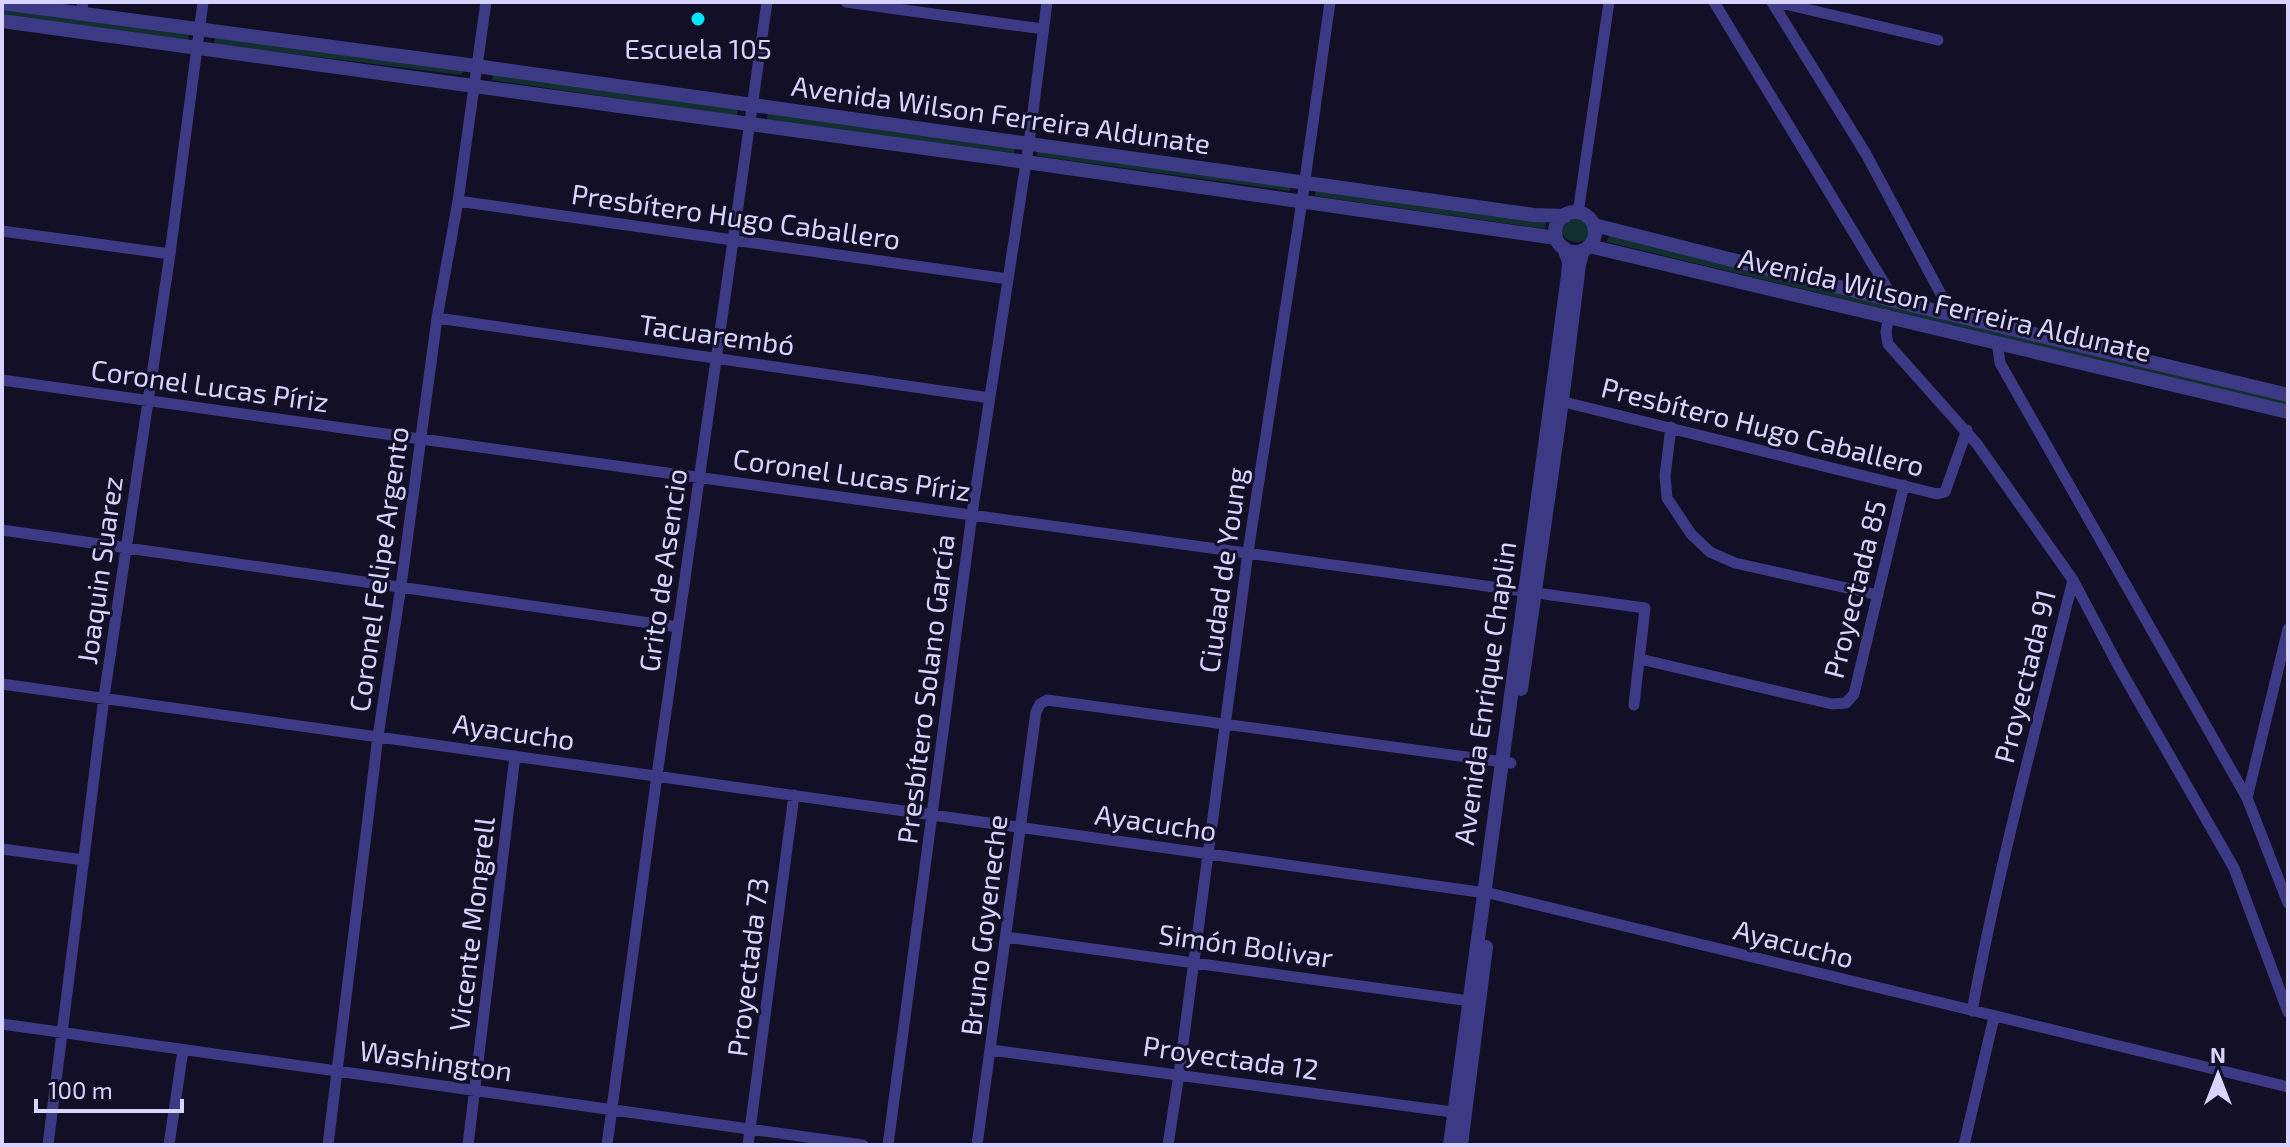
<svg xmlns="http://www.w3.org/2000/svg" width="2290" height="1147" viewBox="0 0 2290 1147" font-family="'Exo 2',sans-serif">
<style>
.green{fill:#12302f}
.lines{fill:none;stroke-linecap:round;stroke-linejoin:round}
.minor{stroke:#3d3a85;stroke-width:11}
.tertiary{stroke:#3d3a85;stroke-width:14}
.poi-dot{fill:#00e5ff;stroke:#130f26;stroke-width:3}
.labels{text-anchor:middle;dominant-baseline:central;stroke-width:6;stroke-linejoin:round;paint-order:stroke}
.poi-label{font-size:28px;fill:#d9d4ff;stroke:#130f26}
.street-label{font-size:28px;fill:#d9d4ff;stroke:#130f26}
</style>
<rect width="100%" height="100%" fill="#130f26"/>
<path class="green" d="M2,7L189,33L188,40L2,14Z
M215,37L463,69L462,75L214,44Z
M493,73L738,109L737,116L492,80Z
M768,113L1015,146L1014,153L767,120Z
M1038,149L1291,184L1290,191L1037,156Z
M1316,189L1546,222L1545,229L1315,196Z
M1572,219C1579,220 1585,221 1589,227C1599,246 1557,249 1561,223Z
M1609,235L2288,399V406L1607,242Z"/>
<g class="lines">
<path class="minor" d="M846,2L1043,29
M1714,2L1895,301
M1772,2L1866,154L1951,313
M1776,2L1938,40
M81,14L83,2
M458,201L1008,279
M1578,213L1609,2
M2,231L170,254
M1889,316L1886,332L1888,344L1977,444L2073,580C2037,724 1999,866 1972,1011
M437,318L990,398
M1997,342L2000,363L2247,798
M2,380L421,439L1645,608L1634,705
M1556,400L1937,494L1945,492L1967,430
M1671,427L1665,476L1667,498L1691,534L1710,552L1735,563L1878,595
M2,530L678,627
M2073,580L2120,669L2234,868L2288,1012
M2288,629L2247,798L2288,903
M1640,659L1832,704L1846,703L1854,694L1904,485
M2,684L1493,894L2288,1087
M2,849L84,860
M1006,937L1477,1002
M2,1024L863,1145
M991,1050L1460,1113
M48,1145L104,697L170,254L203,2
M169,1145L183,1050
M328,1145L378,736L401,586L437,318L458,201L486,2
M468,1145L515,756
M607,1145L657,775L767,2
M748,1145L794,795
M888,1145L972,514L1029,143L1047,2
M977,1145L1036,712L1040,704L1047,700L1511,763
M1168,1145L1179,1074L1248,552L1302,201L1330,2
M1964,1145L1994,1017"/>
<path class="tertiary" d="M2,3L476,66L1534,215L1565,216
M2,21L1026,162L1556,238
M1555 232a20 20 0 1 1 40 0a20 20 0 1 1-40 0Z
M1594,225L1895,301L2288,395
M1589,246L2288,412
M1521,689L1562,401L1579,265L1583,250
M1450,1145L1568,276L1569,262L1564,248
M1461,1145L1486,947"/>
</g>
<circle class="poi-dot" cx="698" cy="19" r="8"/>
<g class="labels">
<g class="poi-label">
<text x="698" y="48">Escuela 105</text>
</g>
<g class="street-label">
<text transform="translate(1001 114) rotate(8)">Avenida Wilson Ferreira Aldunate</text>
<text transform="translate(736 216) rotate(8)">Presbítero Hugo Caballero</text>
<text transform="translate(1945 304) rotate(13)">Avenida Wilson Ferreira Aldunate</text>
<text transform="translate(717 334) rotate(8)">Tacuarembó</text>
<text transform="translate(210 385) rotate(8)">Coronel Lucas Píriz</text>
<text transform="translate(1763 426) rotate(14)">Presbítero Hugo Caballero</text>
<text transform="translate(852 474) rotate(8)">Coronel Lucas Píriz</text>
<text transform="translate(378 569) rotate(-82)">Coronel Felipe Argento</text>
<text transform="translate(99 570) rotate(-82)">Joaquin Suarez</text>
<text transform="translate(662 570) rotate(-82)">Grito de Asencio</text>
<text transform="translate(1222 570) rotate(-82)">Ciudad de Young</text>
<text transform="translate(1854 589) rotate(-76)">Proyectada 85</text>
<text transform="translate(2024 676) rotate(-76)">Proyectada 91</text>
<text transform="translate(925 689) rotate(-83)">Presbítero Solano García</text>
<text transform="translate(1484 693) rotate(-82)">Avenida Enrique Chaplin</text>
<text transform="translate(514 731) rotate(8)">Ayacucho</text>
<text transform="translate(1156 822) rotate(8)">Ayacucho</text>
<text transform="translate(471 924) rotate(-83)">Vicente Mongrell</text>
<text transform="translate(983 925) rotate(-83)">Bruno Goyeneche</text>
<text transform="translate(1794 943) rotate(14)">Ayacucho</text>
<text transform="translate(1246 945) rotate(8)">Simón Bolivar</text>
<text transform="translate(747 967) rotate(-83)">Proyectada 73</text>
<text transform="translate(1231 1057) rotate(8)">Proyectada 12</text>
<text transform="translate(436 1060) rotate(8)">Washington</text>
</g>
</g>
<rect width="2290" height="1147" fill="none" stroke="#d9d4ff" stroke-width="8"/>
<g transform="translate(2218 1075)" stroke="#130f26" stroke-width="6" paint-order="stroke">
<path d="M0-6L14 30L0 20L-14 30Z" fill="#d9d4ff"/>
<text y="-12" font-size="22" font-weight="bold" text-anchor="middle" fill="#d9d4ff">N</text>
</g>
<path d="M36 1099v12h146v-12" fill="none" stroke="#d9d4ff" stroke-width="4"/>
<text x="48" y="1099" font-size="24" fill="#d9d4ff" stroke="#130f26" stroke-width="6" paint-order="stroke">100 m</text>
</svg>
